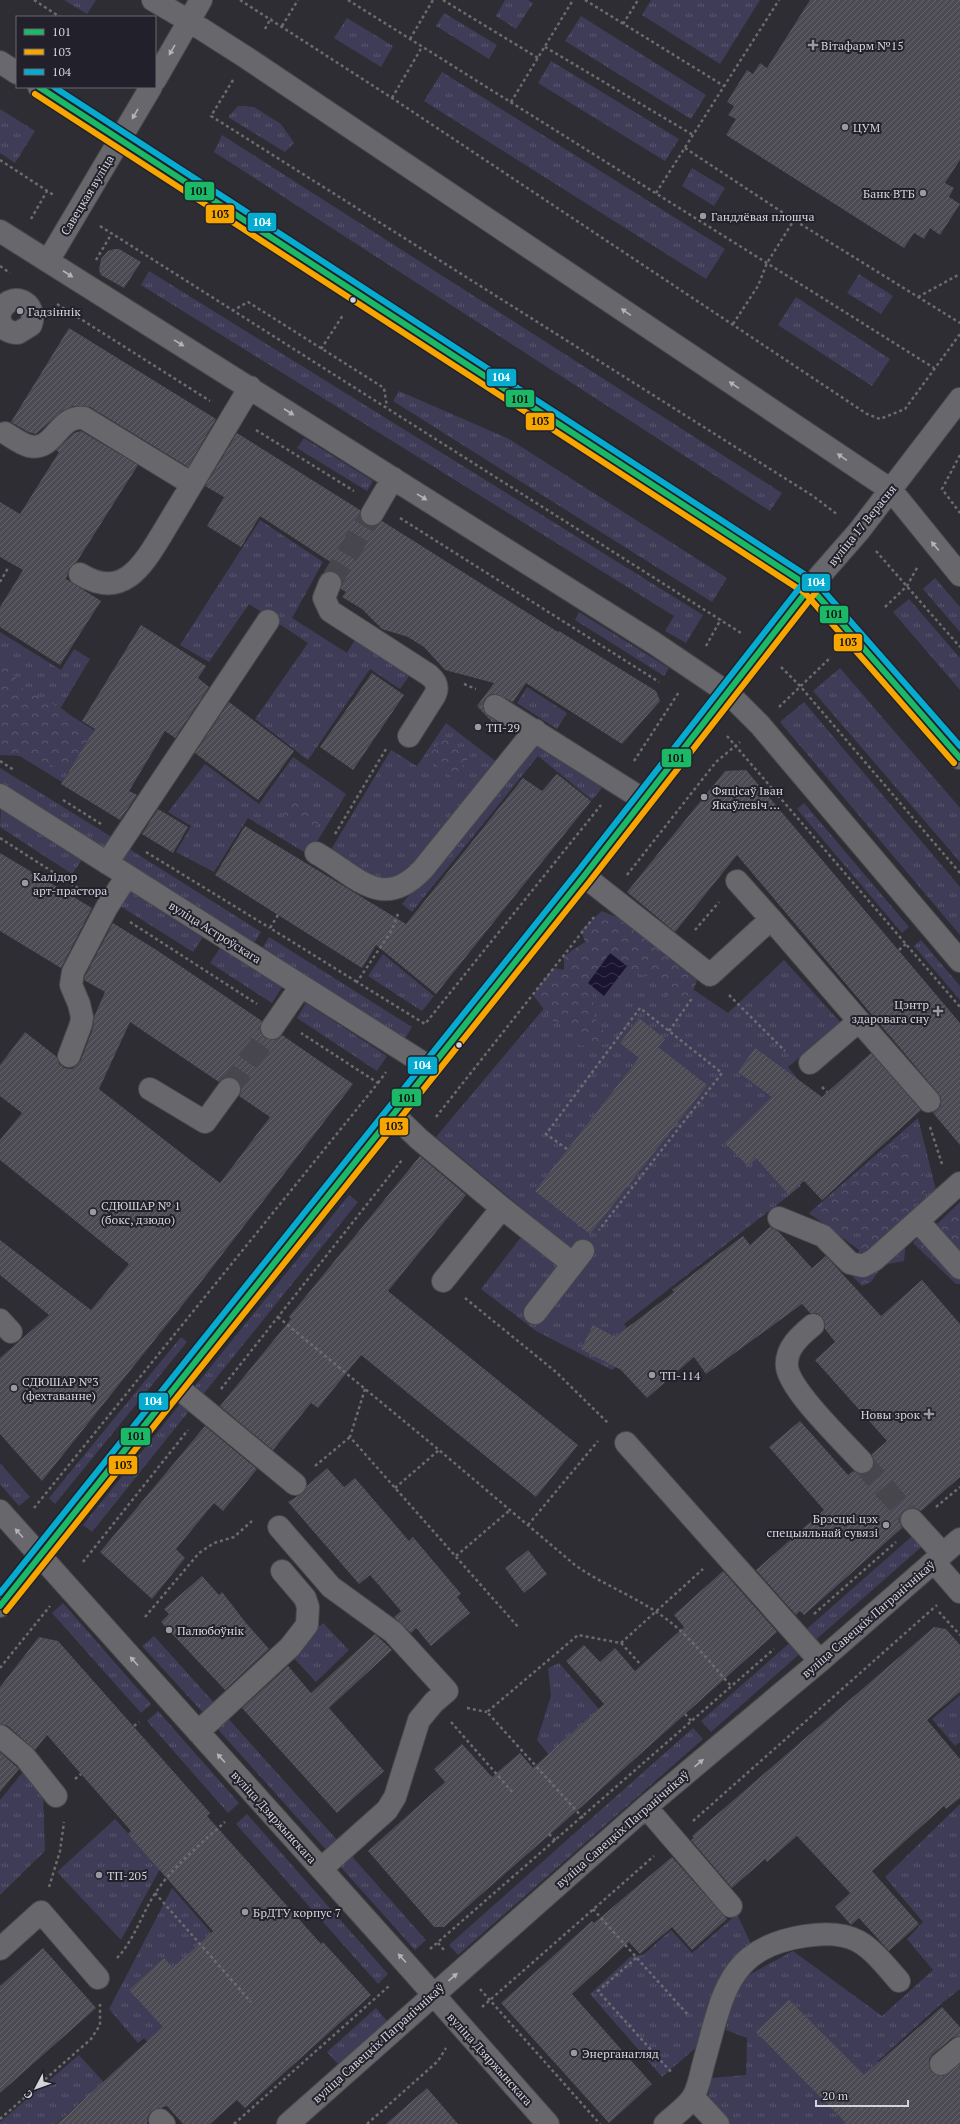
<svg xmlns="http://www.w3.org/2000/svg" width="960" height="2124" viewBox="0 0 960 2124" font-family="'PT Serif',serif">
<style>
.grass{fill:url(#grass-tufts)}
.forest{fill:url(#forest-crowns)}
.water{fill:url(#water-waves)}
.building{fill:url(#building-hatch);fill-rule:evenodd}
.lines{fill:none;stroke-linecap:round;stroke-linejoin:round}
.minor-tunnel{stroke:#47464c;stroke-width:22;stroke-dasharray:22 11;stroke-linecap:butt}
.minor-casing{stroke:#49484d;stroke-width:24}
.major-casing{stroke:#49484d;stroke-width:24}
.path{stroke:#6b6b70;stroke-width:2.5;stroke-dasharray:3 3;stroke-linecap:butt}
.minor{stroke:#67676c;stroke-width:22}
.major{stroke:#68686e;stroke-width:22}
.bus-1-casing{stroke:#22212b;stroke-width:9}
.bus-2-casing{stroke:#22212b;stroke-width:9}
.bus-3-casing{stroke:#22212b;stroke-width:9}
.bus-1{stroke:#1ab867;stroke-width:6}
.bus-2{stroke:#f7a600;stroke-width:6}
.bus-3{stroke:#06acd0;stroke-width:6}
.oneway{fill:#b3b3b9}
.poi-dot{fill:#9999a0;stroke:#22212b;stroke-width:1.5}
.bus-dot{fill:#d3d3da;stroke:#22212b;stroke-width:1.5}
.labels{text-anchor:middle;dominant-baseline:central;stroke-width:4;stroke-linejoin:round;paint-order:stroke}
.poi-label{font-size:12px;fill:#d3d3da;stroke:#22212b;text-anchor:start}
.street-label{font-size:12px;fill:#d3d3da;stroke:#22212b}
.line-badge{stroke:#22212b;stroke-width:1.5}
.badge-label{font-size:11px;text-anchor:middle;font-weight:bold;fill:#fff}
.pale-badge-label{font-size:11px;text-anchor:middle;font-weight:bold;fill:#111}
</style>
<defs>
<pattern id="grass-tufts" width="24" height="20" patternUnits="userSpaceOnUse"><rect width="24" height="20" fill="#3f3c57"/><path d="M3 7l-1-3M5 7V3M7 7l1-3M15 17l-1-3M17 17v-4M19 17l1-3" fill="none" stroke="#5a576f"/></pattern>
<pattern id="forest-crowns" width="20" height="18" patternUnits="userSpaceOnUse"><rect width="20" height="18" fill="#3f3c57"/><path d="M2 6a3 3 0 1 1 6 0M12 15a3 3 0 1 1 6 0" fill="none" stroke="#5a576f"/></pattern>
<pattern id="water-waves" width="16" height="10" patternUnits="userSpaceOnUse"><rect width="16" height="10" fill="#1a1430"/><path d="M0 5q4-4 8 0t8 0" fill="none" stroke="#3a354d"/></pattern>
<pattern id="building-hatch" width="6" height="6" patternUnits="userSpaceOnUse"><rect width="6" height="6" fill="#4c4b54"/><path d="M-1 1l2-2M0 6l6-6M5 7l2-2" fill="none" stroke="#65646c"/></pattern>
</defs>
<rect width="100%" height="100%" fill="#2e2d33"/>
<path class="grass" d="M64,0H96L87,14Z
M505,0H528L533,3L516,29L496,16Z
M651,0H760L720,64L642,15Z
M444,13L497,45L489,59L436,26Z
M581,16L706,95L691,119L565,41Z
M347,18L393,46L381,67L334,38Z
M551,61L679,139L665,161L538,83Z
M442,72L725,249L706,279L424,101Z
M238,106L254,107L281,124L294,143L285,152L228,117Z
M0,109L35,131L15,163L0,153Z
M222,135L782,493L770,511L214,152Z
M692,168L725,188L714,206L682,186Z
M149,271L703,615L686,643L665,631L674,616L141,285Z
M859,274L893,296L881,314L847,293Z
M796,297L890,359L872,386L778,325Z
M399,391L509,439L727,578L712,602L393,401Z
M304,438L373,481L367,491L297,448Z
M260,520L323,562L292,618L347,653L356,638L412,672L400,689L370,669L308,760L255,719L308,643L249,604L209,662L180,645Z
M935,578L960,607V632L923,589Z
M909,599L960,658V690L893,612Z
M579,612L669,668L664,676L575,620Z
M0,632L61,670L74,649L90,659L60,709L94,730L62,782L0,744Z
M840,668L960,808V862L813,691Z
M527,687L567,713L557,729L517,703Z
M804,702L960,887V935L780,722Z
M446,723L498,763L419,867L384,885L329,853L391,750L417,766Z
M537,736L602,788L592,800L538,756L412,912L402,904Z
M293,757L346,794L309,855L248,818L214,872L176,852L191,826L168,812L205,764L259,804Z
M0,768L115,839L107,850L0,784Z
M804,803L909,927L902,933L797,809Z
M1,807L82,860L72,874L0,827Z
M126,847L261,932L254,943L119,858Z
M127,889L203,937L193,952L117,904Z
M608,932L728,1013L784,960L841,1023L788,1067L811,1095L766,1142L801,1186L624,1324L642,1348L612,1370L536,1331L481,1289L535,1219L436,1137Z
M269,937L412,1027L405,1039L262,949Z
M921,940L960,986V1000L914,946Z
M220,948L282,987L272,1003L210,963Z
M383,954L434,996L422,1011L368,976Z
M306,1003L387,1056L377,1071L297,1018Z
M918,1118L936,1190L867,1256L809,1213Z
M349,1195L358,1202L201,1397L192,1390Z
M181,1337L187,1342L55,1504L49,1498Z
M180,1404L189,1411L92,1532L83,1525Z
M0,1463L30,1497L19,1506L0,1484Z
M918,1531L927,1542L811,1644L801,1634Z
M63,1603L151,1704L141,1713L52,1613Z
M323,1623L349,1650L316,1682L290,1654Z
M154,1636L217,1706L206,1716L142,1646Z
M794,1639L804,1650L711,1732L701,1721Z
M559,1663L599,1709L549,1755L537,1740L551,1696L548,1668Z
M960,1695V1742L955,1746L932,1719Z
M158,1711L239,1803L228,1813L147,1721Z
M226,1716L339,1842L328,1852L215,1726Z
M693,1728L703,1739L458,1955L449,1945Z
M23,1772L43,1793L45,1851L0,1895V1800Z
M960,1804V1989L942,2003L878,2061L917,2108L901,2124H725L707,2104L711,2078L746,2075L747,2038L726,2030L734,1983L793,1951L882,2016L933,1970L907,1939L923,1922L885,1877Z
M247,1814L388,1974L378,1984L236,1824Z
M115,1819L160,1869L121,1940L57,1872Z
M349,1853L426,1940L415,1950L338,1864Z
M172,1888L267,1996L185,2085L144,2038L138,2043L109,2009Z
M737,1914L751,1944L723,1970L699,2045L662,2077L590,1994L630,1957L643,1955L671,1930L692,1953Z
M376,2008L387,2021L338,2064L327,2052Z
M79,2055L142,2124H109L85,2098L56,2124H0V2122Z"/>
<path class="forest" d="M5,657L20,687L64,710L103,745L93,761L59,768L27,756L0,755V658Z
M445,736L471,756L453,778L427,758Z
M292,796L323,816L312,832L281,812Z
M602,911L675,941L697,980L691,998L670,1002L657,978L639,974L624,965L592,989L595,1019L604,1032L606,1044L592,1047L578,1045L579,1029L553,1021L533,995L553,968L564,970V956L585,942L581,930Z
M906,1133L911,1172L926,1174L925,1199L910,1201L904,1261L883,1265L871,1282L862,1286L842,1266L856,1256L868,1237L852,1228L840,1233L818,1209Z
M960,1202V1284H956L913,1243L921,1232L938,1223Z"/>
<path class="water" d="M610,953L627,966L604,996L588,983Z"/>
<path class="building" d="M810,0H960V160L945,183L954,188L949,197L960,204L940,235L930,228L924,239L914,233L904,248L726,135L736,119L728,115L734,106L727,102L747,70L753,74L760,63L767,68Z
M114,249H119L141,262L124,288L101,275L99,270L101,259L108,251Z
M69,328L216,419L188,467L90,407L74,406L62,411L36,434L28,432L11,422Z
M81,431L138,465L76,563L69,569L66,579L101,601L60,665L0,627V607L23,570L0,557V502L20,514L59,452L56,450L74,433Z
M237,433L360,510L361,520L365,525L372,526L382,521L558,632L559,631L656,691L660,701L622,744L526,683L513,702L496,694L490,695L485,699L483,705L484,711L498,723L496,726L477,706L494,683L445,670L424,647L408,637L382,629L362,609L342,597L346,592L341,589L342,582L340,576L334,571H327L332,563L260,516L241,547L207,526L224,497L205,486Z
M141,625L206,666L198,678L209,687L175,738L165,731L129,791L137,795L120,820L61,784L95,729L82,721Z
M372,673L404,695L353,770L320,747Z
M229,702L294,751L258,800L195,753Z
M746,770L960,1023V1145L933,1113L937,1110L941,1105V1098L938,1093L737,855L675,932L627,892L725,771Z
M557,774L591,801L436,994L376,945L362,968L215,875L245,826L406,924L523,778L542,791Z
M158,809L188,827L173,853L142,834Z
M0,853L92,908L61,968L0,931Z
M113,923L158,951L262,1021L260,1027L261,1033L265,1038L277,1039L282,1035L353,1084L204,1278L42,1481L0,1434V1358L49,1315L0,1275V1240L91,1310L129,1264L0,1160V1140L22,1113L0,1096V1065L25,1032L57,1057L59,1064L64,1068L72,1069L77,1065L81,1060L93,1028L94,1017L105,992L84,980L85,976ZM130,1022L219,1082L224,1077L236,1079L241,1084V1091L239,1096L270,1117L220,1183L99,1089Z
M639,1018L665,1039L658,1047L707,1085L590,1234L535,1191L639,1058L620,1043Z
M755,1048L822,1097L871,1053L921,1110L822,1200L804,1181L789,1195L756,1158L748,1166L725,1143L772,1097L738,1072Z
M420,1156L466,1195L388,1291L578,1445L536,1497L361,1355L318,1408L311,1403L273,1450L220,1406L291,1319L289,1317Z
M770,1227L778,1231L812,1268L826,1256L881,1316L922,1280L960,1324V1477L921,1511L915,1508L904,1511L900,1517L902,1528L804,1615L800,1611L796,1615L756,1570L824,1510L769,1447L800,1421L848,1475L853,1471L859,1474L870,1471L874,1465L872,1454L887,1441L815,1360L835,1342L825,1329V1323L822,1317L817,1313H810L802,1304L706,1374L694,1357L647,1398L621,1370L581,1349L593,1325L615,1337L674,1292L672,1290L743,1236L750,1245Z
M205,1426L257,1469L223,1511L214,1503L176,1549L185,1558L152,1599L100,1552Z
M327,1468L344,1487L355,1478L409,1541L413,1537L461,1594L457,1597L470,1613L431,1646L416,1628L411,1633L394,1617L401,1611L370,1575L359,1584L288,1502L304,1492L307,1486Z
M528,1550L547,1574L524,1593L505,1568Z
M723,1571L777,1632L580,1808L444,1927H434L368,1851L445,1782L434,1769L462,1744L492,1777L520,1753L533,1768L604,1704L566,1661L584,1645L600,1662L615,1648L635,1671L684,1627L674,1615Z
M202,1576L219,1595L222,1592L246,1623L269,1649L225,1690L161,1622L169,1614L164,1609Z
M934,1627L946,1629L960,1645V1692L927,1720L960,1759V1798L946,1809L944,1806L872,1871L919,1924L889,1951L859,1918L851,1925L835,1907L850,1893L797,1836L767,1862L765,1859L732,1888L691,1840L694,1838L692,1836Z
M375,1634L392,1650L329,1708L384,1771L337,1813L242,1708L288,1666L311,1693Z
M39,1637L58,1641L210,1813L207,1816L321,1944L323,1942L371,1995L245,2108L237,2100L210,2124H183L167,2106L151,2111L148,2116L147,2124H57L163,2027L129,1990L164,1958L173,1968L213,1931L128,1834L131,1831L47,1735L35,1750L8,1726L0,1724V1687Z
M0,1752L19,1769L0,1792Z
M672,1857L727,1919L692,1950L672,1927L640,1954L629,1942L572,1994L652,2084L609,2123L501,2003L592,1921L594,1923Z
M43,1948L96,2008L0,2093V1986Z
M789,2000L864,2075L942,2007L960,2027V2036L952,2038L933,2054L929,2059V2066L932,2072L943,2076L960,2064V2124H847L756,2032Z
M427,2088L458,2124H386Z"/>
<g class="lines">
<path class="minor-tunnel" d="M330,583L372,514
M229,1089L272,1028
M862,1462L912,1520"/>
<defs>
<path id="minor" d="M153,0L189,21L247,58L891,490L960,575
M155,80L201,0
M0,231L654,643L728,693L760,725L960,961
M48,261L151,87
M0,313C9,289 39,301 31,325L18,333C9,333 2,329 0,320
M5,433C12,437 21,444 29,446C55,452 57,415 84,418L192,484L250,387
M372,514L393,478
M80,574C122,600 142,567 162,534C172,517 182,501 192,484
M330,583L324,598L330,611L429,675C436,681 439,686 435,695L409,736
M810,587L859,531L960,399
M495,706L644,800
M0,795L431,1068
M316,853C356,875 382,913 423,869L535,730
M107,863L268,621
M584,876L710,975L771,919L859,1021L810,1063
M737,881L771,919
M859,1021L929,1101
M272,1028L301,986
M69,1056L81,1024L82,1017L79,1004L71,985L73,972L107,907L127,876
M150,1089L205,1122L229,1089
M393,1114L419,1139L502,1208L443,1281
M502,1208L573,1264L583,1251
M779,1218L823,1236L850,1263L863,1266L874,1260L960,1183
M918,1221L960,1268
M535,1313L573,1264
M0,1320L11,1332
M813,1325C801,1335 785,1348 787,1367C790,1391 845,1443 862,1462
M176,1386L295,1484
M626,1443L820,1661
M0,1511L410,1968L548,2124
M912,1520L943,1554
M279,1527L331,1587L393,1632L447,1691L434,1702L419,1720L395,1797L387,1810L321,1869
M934,1562L960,1592
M198,1732L290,1647L307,1625L308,1607L305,1598L282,1571
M0,1736L25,1757L56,1796
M646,1807L731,1906
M0,1949L41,1912L98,1978
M941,2064L960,2048
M693,2097L718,2124
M160,2120L164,2124
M288,2124L646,1807L820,1661L960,1539
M665,2124C673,2116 687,2107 693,2097C699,2087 701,2072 704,2062C723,1995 726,1948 805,1936C856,1928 868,1945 899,1981"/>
<path id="major" d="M0,62L17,73
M39,87L810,587L960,758
M0,1606L584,876L810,587"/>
</defs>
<use href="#minor" class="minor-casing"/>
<use href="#major" class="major-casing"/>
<path class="path" d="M34,0L60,17
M240,0L392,98L867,414L880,419L905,409L960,334
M348,0L934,368
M443,0L538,58
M585,0L724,86
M623,24L638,0
M282,26L298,0
M265,29L271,18
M410,39L433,0
M545,47L693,135
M233,80L211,116L813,496L838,515
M392,98L422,47
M511,102L573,0
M685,148L794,220L960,323
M0,160L55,196
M656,193L779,0
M31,219L47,191
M100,226L741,633
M96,260L112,233
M0,266L10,273
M918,297L960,274
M57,304L210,401
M232,311L248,302L384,388L387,407
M733,324L758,286L767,263L794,220
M321,349L343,315
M256,430L354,491
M960,455L942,489L960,513
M400,518L659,682
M876,551L960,647
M0,582L8,568
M885,607L907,586L918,566
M706,646L721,619
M781,667L800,686L960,873
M464,684L476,689
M779,707L831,657
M727,736L960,1007
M0,761L14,770
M634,761L679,692
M63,800L101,824
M335,834L386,749
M0,838L84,892
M146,852L270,928
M627,875L716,762L740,742
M398,914L392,930L357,982L425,1024L601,805
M278,915L270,928L357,982
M130,922L257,1004
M695,930L719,902
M899,950L906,944
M729,995L785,1051
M669,1031L693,997
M378,1083L386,1072
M822,1087L827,1092
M436,1117L594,917
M930,1127L942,1164
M567,1149L546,1134L640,1008L722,1073L599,1230
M465,1298L556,1372L608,1423
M278,1317L439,1450L575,1565C603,1585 637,1597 665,1618C691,1637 711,1664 732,1687
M221,1389L402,1160
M365,1389L350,1437L519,1628
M315,1466L350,1437
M395,1488L439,1450
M936,1507L960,1487
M34,1508L378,1083L301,1033
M528,1525L598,1441
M456,1556L510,1510
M83,1562L188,1430
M939,1612L960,1635
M814,1614L896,1542
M145,1617L199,1553L214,1543L234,1537L252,1521
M621,1643L703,1569
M0,1668L50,1606
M467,1708L487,1712
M685,1714L692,1722
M451,1722L514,1794
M134,1726L139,1722
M75,1779L81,1774
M583,1818L487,1712L578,1635L621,1643L641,1665
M693,1821L937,1605
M549,1834L556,1841
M49,1887L60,1851L64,1822
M155,1893L251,2002
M593,1909L689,2016
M438,1943L444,1950
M430,1949L774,1649
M117,1958C135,1939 142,1913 156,1892C174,1865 201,1844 225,1822
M636,1958L598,1991L672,2073
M480,1989L600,2124
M482,2007L654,1856
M0,2119L91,2039L100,2025V2004
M234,2124L389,1986
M367,2124L438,2061L446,2048"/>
<use href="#minor" class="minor"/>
<use href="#major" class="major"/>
<defs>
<path id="bus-1" d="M39,87L810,587L960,758
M0,1606L584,876L810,587"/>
<path id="bus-2" d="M35,94L805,593L954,763
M6,1611L590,881L816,592"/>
<path id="bus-3" d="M54,87L815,581L960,746
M0,1593L578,871L804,582"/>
</defs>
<use href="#bus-1" class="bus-1-casing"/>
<use href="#bus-2" class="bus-2-casing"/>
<use href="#bus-3" class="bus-3-casing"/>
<use href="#bus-1" class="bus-1"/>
<use href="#bus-2" class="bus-2"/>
<use href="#bus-3" class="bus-3"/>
</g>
<defs><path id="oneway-solid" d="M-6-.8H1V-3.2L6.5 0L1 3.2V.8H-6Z"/></defs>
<g class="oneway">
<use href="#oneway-solid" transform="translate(172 50) rotate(120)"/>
<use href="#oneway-solid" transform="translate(135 114) rotate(120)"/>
<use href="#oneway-solid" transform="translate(68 274) rotate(33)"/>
<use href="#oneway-solid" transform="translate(626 312) rotate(-146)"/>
<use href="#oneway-solid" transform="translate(179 343) rotate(32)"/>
<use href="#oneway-solid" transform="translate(734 385) rotate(-146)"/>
<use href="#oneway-solid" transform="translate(289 412) rotate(33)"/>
<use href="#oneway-solid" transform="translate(842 457) rotate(-146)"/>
<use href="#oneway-solid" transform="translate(422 497) rotate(32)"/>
<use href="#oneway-solid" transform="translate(935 546) rotate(-130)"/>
<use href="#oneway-solid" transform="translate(19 1533) rotate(-132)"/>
<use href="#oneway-solid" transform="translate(134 1661) rotate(-132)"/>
<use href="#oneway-solid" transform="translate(221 1758) rotate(-132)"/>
<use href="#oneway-solid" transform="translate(699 1763) rotate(-40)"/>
<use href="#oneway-solid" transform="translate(402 1958) rotate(-132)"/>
<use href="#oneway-solid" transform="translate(453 1977) rotate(-41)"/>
</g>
<g class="poi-dot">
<path d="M811 39h4v4h4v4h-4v4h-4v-4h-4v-4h4z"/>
<circle cx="845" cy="127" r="4"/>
<circle cx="923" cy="193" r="4"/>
<circle cx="703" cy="216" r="4"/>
<circle cx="20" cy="311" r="4"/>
<circle cx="478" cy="727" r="4"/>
<circle cx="704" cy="797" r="4"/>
<circle cx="25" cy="883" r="4"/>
<path d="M936 1005h4v4h4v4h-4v4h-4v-4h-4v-4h4z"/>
<circle cx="93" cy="1212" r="4"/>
<circle cx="652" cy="1375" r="4"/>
<circle cx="14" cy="1388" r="4"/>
<path d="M927 1408h4v4h4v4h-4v4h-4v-4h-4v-4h4z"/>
<circle cx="886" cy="1525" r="4"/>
<circle cx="169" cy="1630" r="4"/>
<circle cx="99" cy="1875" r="4"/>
<circle cx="245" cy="1912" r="4"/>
<circle cx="574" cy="2053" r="4"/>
</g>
<g class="bus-dot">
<circle cx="353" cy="300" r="3.5"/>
<circle cx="459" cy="1045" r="3.5"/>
</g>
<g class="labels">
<g class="poi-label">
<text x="821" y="45">Вітафарм №15</text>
<text x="853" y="127">ЦУМ</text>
<text x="915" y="193" text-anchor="end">Банк ВТБ</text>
<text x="711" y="216">Гандлёвая плошча</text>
<text x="28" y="311">Гадзіннік</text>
<text x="486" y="727">ТП-29</text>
<text x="712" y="790">Фяцісаў Іван<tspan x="712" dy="14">Якаўлевіч ...</tspan></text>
<text x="33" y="876">Калідор<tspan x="33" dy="14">арт-прастора</tspan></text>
<text x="929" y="1004" text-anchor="end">Цэнтр<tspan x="929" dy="14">здаровага сну</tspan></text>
<text x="101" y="1205">СДЮШАР № 1<tspan x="101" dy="14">(бокс, дзюдо)</tspan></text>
<text x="660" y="1375">ТП-114</text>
<text x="22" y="1381">СДЮШАР №3<tspan x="22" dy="14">(фехтаванне)</tspan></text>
<text x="920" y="1414" text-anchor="end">Новы зрок</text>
<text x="878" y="1518" text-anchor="end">Брэсцкі цэх<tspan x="878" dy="14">спецыяльнай сувязі</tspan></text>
<text x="177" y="1630">Палюбоўнік</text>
<text x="107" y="1875">ТП-205</text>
<text x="253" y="1912">БрДТУ корпус 7</text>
<text x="582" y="2053">Энерганагляд</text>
</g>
<g class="street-label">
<text transform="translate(87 195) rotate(-59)">Савецкая вуліца</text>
<text transform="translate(862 525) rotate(-51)">вуліца 17 Верасня</text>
<text transform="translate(215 932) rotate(32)">вуліца Астроўскага</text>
<text transform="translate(868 1619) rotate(-41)">вуліца Савецкіх Пагранічнікаў</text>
<text transform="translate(274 1817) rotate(48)">вуліца Дзяржынскага</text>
<text transform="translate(622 1829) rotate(-41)">вуліца Савецкіх Пагранічнікаў</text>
<text transform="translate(378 2043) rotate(-42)">вуліца Савецкіх Пагранічнікаў</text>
<text transform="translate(490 2059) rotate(48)">вуліца Дзяржынскага</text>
</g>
</g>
<g class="line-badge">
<rect x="184" y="181" width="31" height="20" rx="4" fill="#1ab867"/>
<rect x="205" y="204" width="30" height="20" rx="4" fill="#f7a600"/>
<rect x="247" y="212" width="30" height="20" rx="4" fill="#06acd0"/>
<rect x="486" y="368" width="31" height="19" rx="4" fill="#06acd0"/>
<rect x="505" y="389" width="30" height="19" rx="4" fill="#1ab867"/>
<rect x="525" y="412" width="30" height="19" rx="4" fill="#f7a600"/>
<rect x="801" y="573" width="30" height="19" rx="4" fill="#06acd0"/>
<rect x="819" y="605" width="30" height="19" rx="4" fill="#1ab867"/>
<rect x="833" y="633" width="30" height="19" rx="4" fill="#f7a600"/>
<rect x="661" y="748" width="31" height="20" rx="4" fill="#1ab867"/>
<rect x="407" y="1056" width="31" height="19" rx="4" fill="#06acd0"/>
<rect x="391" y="1088" width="31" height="19" rx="4" fill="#1ab867"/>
<rect x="379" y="1117" width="30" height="19" rx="4" fill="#f7a600"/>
<rect x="138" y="1392" width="31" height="19" rx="4" fill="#06acd0"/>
<rect x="120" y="1427" width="31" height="19" rx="4" fill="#1ab867"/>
<rect x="108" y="1455" width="30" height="20" rx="4" fill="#f7a600"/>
</g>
<g class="badge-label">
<text x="262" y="226">104</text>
<text x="501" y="381">104</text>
<text x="816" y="586">104</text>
<text x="422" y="1069">104</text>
<text x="153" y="1405">104</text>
</g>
<g class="pale-badge-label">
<text x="199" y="195">101</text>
<text x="220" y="218">103</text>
<text x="520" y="403">101</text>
<text x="540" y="425">103</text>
<text x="834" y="618">101</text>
<text x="848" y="646">103</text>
<text x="676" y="762">101</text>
<text x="407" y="1102">101</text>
<text x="394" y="1130">103</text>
<text x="136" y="1440">101</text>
<text x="123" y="1469">103</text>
</g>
<rect x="16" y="16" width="140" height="72" fill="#22212b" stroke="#696871"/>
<rect x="24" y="29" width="20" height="6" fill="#1ab867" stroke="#696871"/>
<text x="52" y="36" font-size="12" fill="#d3d3da">101</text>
<rect x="24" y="49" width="20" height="6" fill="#f7a600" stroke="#696871"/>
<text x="52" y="56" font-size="12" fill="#d3d3da">103</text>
<rect x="24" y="69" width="20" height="6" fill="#06acd0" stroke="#696871"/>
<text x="52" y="76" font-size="12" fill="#d3d3da">104</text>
<g transform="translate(36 2088) rotate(229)" stroke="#22212b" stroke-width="3" paint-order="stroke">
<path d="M0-3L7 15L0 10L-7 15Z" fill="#d3d3da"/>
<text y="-6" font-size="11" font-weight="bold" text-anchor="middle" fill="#d3d3da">С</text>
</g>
<path d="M816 2100v6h92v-6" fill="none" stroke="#d3d3da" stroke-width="2"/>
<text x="822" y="2100" font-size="12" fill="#d3d3da" stroke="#22212b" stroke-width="3" paint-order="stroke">20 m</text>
</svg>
